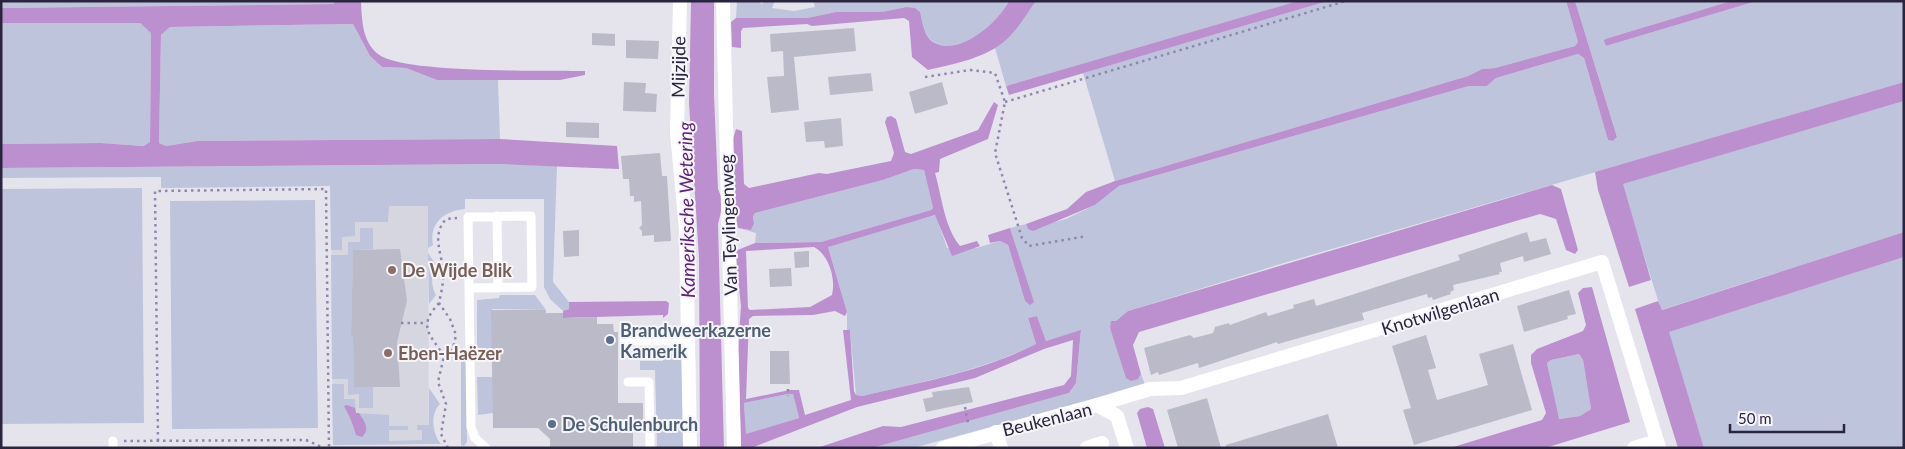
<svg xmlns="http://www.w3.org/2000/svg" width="1905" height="449" viewBox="0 0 1905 449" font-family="Lato,sans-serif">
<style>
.built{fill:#d6d6e1}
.green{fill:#bfc4dd}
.water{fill:#bc90cf;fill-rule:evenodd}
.building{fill:#bbbac8}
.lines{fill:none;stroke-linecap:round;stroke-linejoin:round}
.path{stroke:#9087af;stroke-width:2.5;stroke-dasharray:2.5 4;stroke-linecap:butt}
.service{stroke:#fff;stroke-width:9}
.minor{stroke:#fff;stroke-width:14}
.tertiary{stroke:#fff;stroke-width:14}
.education-dot{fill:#8d6e63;stroke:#f5f5fa;stroke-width:2}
.service-dot{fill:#5c6f8a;stroke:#f5f5fa;stroke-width:2}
.labels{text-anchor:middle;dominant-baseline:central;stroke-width:4;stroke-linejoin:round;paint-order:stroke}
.street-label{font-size:18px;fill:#2b243e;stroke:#f5f5fa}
.education-label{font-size:18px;font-weight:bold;fill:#785e54;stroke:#f5f5fa;text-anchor:start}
.service-label{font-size:18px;font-weight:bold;fill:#4e5e75;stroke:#f5f5fa;text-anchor:start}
.water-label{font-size:19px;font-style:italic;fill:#5e2177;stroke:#f5f5fa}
</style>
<rect width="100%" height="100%" fill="#e5e4ed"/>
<path class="built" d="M331,186H428L429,444L333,445Z"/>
<path class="green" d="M1,1H336L333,4L1,8Z
M737,1H758L762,4L764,1H775L772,8L794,11L815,7L813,1H1009C998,22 961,56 936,43C924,38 923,23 920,12L906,7L882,12H836L807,18H736Z
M1036,1H1299L1006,86L995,48L1008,38Z
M1328,1H1566L1578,42L1575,46L1495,68L1482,69L1468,76L1115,181L1083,73Z
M1575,1H1731L1605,39L1606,46L1757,1H1904V82L1284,263L1128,311L1110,328L1117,345L1138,379L1141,374L1145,385L913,448H872L1069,393L1076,383L1081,331L1046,341L1037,316L1028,318L1036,344C981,371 921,382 862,396L856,395L850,330H847V312L828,247L835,243L936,215L947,248H976L1000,241L1008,245L1025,301L1030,304L1033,301L1010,228L1026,224L1028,229L1066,219L1095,205L1119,186L1469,86H1487L1496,78L1578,54L1584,58L1608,140L1613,141L1617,137Z
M1,23H140L151,32L150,142L145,146L101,143L1,144Z
M353,24L370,56L382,67L406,68L437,80H498L500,139L197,141L166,146L159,143L161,35L170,27Z
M1904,101V232L1661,310L1622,184Z
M499,164L557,166L553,282L569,302V309L563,311L550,299L544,287V199H465V209C444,211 429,223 433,245L428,248V206H389L388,222H355V236L342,237V250H331L330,186L161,188V177L1,178V168Z
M914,169L924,170L933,208L931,210L821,242L755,243L756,233L738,228L751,230L754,224L753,216L755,213L883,180Z
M142,188L144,423L1,424V189Z
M315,200L318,428L172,429L170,201Z
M360,228H373V249L353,250L351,336H353L354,387H373V408H359V394L348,395V379H332L331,255H348V242H360Z
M428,253L439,269C430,275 431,286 436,295L429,304Z
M1904,257V448H1704L1668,332Z
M500,295H535L546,310L492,309V354H477V300L499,298Z
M466,350L467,442L464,446L461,445V354Z
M673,351L683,360L685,448H657L655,370H640V361H663V352Z
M1579,354L1583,360L1591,409L1580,416L1558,419L1547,363L1551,360Z
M477,377H493V413L478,415Z
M332,384H344V399H355L356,413L389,415V426H408V430H389V441L422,440V430H417V425H429V388L440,404C430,414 432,433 441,444L333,445Z
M788,394H793L799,418L746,435L744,403Z"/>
<path class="water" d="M336,1H361C362,20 362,41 378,54C402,74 548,70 585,71V75L560,80H437L406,68L382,67L370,56L353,24L170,27L161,35L159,143L166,146L197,141L500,139L617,146L619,169L499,164L1,168V144L101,143L144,146L150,142L151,33L140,23H1V8L333,4Z
M691,1H714V95L718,189L722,199V208L718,224L724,448H700L699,258L689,103Z
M1009,1H1036C1027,13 1018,29 1007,39C987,58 954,64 928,70L912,57L909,21L904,18L812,26L807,24L743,28L741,31V48L732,47L731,22L736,18H807L836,12H882L906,7L915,8L920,12C923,23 924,38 935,43C961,56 998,22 1009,1Z
M1298,1H1328L1009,95L1006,86Z
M1566,1H1575L1617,137L1613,141L1608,140L1584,58L1578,54L1496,78L1487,86H1469L1119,186L1095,205L1033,231L1028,229L1026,224L1067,209L1086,192L1115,181L1468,76L1482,69L1495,68L1575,46L1578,42Z
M1731,1H1757L1606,46L1604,41L1605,39Z
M1904,82V101L1623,184L1651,280L1629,287L1598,190L1595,172Z
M994,102L998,105L988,139L940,159L939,172L935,173C942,197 944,226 960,246L977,241L980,246L952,256L935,215L828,247L847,312L845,316L835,311L813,315L753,316L749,319L746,399L790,390H799L805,415L851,400L843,330H850L854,391L856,395L862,396C921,382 981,372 1036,344L1028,318L1037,316L1046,341L1081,330L1076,383L1069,393L872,448H817L883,426L901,427L1064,385L1071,376L1073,340L1044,349L975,378L857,407L751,448H741L738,349L741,306L735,251L755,243L821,242L931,210L933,208L924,170L914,169L883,180L755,213L753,216L754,224L751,230L738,228L734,208L733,139L736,129L742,131L744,184L749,188L819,173L827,174L891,161L894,153L885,122L887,117L891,116L896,119L905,152L911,154L978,130ZM814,247C829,255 836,279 832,295L810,307L750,310L748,308L746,251ZM788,394H793L799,418L746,434L744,403Z
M1552,185L1561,189L1578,250L1575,254L1566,250L1556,219L1540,214L1139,332L1133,345L1141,374L1138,379L1131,381L1126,378L1110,328L1111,321H1116L1128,311Z
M1010,228L1034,302L1030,305L1025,301L1008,245L1000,241L990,243L988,235Z
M1904,232V257L1669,332L1704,448H1678L1635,309L1658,301L1662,310Z
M1592,287L1630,422L1545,448H1450L1542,420L1546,413L1531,363V355L1537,349L1583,331L1586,325L1578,293L1583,288ZM1579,354L1583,360L1591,409L1580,416L1559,419L1547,363L1551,360Z
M666,301L669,303L668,314L663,318V315L563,318V311L569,309V302Z
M347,405L355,408L356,413H359C364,421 371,429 362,437L356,435C353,424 350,417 344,406Z
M1148,407L1153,409L1165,448H1147L1137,413L1140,409Z"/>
<path class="building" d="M854,28L856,51L794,57L799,110L771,113L767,77L784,76L783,51L771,52L770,34Z
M592,33L615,34V46L592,45Z
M626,40L659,41L658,59L626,58Z
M871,73L873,91L830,95L828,77Z
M624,82L646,83L645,93L657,94L656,112L623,111Z
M942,82L948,104L915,114L909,92Z
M841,118L843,146L825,148L824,141L806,142L804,122Z
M566,122L599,123V138L566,137Z
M660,153L662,176H667L671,241L654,242V235L642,236V231L639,228L642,225L641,201L634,202V196H630L629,179H623L621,156Z
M579,230V256L564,257L563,231Z
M1527,232L1530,242L1546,238L1551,254L1524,262L1523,256L1500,263L1502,272H1499L1500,274L1453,285L1454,290L1450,292L1451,294L1433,300L1432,297L1428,298L1427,294L1362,313L1364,320L1352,323L1278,344L1277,342L1199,368L1198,363L1159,375L1158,372L1151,375L1144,348L1190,335L1194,338L1213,333L1215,327L1229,323L1230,325L1266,312L1268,316L1294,308L1293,305L1314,299L1316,306L1342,298L1460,260L1458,255Z
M400,249L407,301L397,342L400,387H354L353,336H351L353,250Z
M809,251V267L795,268L794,252Z
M791,268L792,286L770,287L769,269Z
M1569,290L1576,314L1567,316L1568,319L1524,332L1517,306Z
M491,310H546V313H563V318L597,317V324H613L614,332H618V403H643V431H633V448L550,447V439L538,428H493Z
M1426,335L1436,368L1428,370L1437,400L1488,385L1479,354L1513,344L1532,410L1414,445L1403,410L1411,408L1392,346Z
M770,351H789L790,384H770Z
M969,387L973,402L926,412L923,399L933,397L932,392Z
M1207,398L1221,448H1178L1167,410Z
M1328,414L1338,448H1226V445Z"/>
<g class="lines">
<path class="path" d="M925,77L970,70L995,73L1005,102L995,153L1022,238L1029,246L1087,236
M1005,102L1346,1
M439,303C417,327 430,334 444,356
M401,323H427
M788,389V396
M965,407L968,423
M124,441L306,440L324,448
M158,441L155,191L326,189L329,448
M448,448L441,434L446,404L438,382L444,356L453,348L456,335L450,319L439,303C441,293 444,282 443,272C442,252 431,236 446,219L457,218"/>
<path class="service" d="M497,216L498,288
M469,288L532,287L531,216L468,217L471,427L475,438L486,448
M624,341H687
M628,382H649L650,448
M113,441V448"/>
<path class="minor" d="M680,1L677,133L686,229L690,448
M1097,405L1150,389L1181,388L1602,262L1657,441
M996,432L1001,448
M1087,448L1102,443"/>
<path class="tertiary" d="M723,1L734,448
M943,448L1097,405L1117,416L1127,448
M1634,448L1657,441L1659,448"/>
</g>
<g class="education-dot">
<circle cx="392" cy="270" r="5"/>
<circle cx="388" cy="353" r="5"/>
</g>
<g class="service-dot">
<circle cx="610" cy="340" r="5"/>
<circle cx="552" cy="424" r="5"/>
</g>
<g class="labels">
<g class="street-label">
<text transform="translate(678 67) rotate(-89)">Mijzijde</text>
<text transform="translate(728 225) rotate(-92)">Van Teylingenweg</text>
<text transform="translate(1440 311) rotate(-17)">Knotwilgenlaan</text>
<text transform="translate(1047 419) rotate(-14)">Beukenlaan</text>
</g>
<g class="education-label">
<text x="402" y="270">De Wijde Blik</text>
<text x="398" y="353">Eben-Haëzer</text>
</g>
<g class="service-label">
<text x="620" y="330">Brandweerkazerne<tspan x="620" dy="21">Kamerik</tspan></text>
<text x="562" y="424">De Schulenburch</text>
</g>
<g class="water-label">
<text transform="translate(686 210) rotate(-91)">Kameriksche Wetering</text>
</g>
</g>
<rect width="1905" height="449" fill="none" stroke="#2b243e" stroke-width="5"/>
<path d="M1730 424v8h114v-8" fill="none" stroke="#2b243e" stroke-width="2.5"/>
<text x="1738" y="424" font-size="15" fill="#2b243e" stroke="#f5f5fa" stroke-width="4" paint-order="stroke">50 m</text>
</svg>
